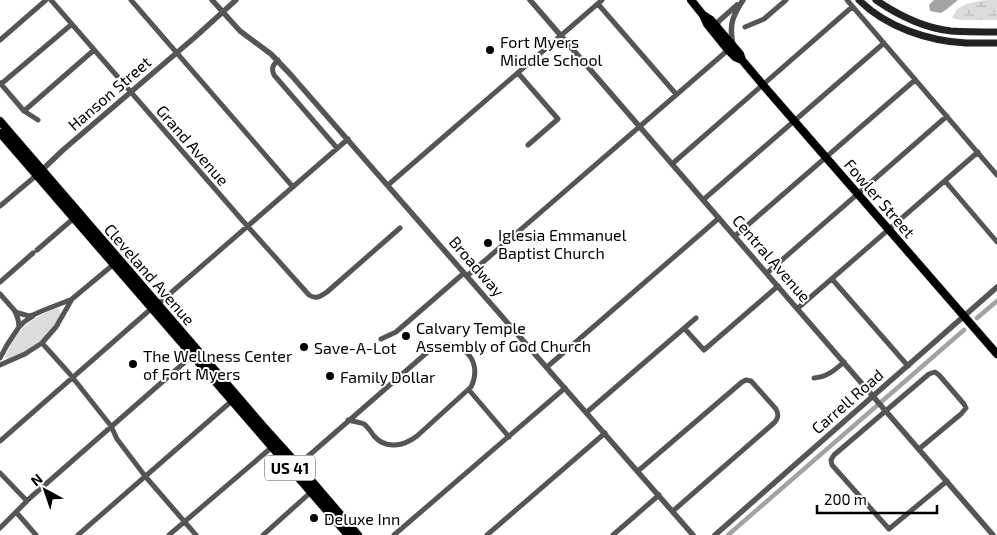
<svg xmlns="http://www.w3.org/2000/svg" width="997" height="535" viewBox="0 0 997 535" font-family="'Exo 2',sans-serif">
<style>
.wetland{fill:url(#wetland-marsh)}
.park{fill:#dcdcdc}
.water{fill:#a3a3a3}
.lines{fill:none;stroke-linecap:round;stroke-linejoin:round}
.canal{stroke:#a3a3a3;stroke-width:4.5}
.primary-casing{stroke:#dbdbdb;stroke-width:9}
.minor{stroke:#555;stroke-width:5}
.tertiary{stroke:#555;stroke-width:5.5}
.secondary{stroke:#222;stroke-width:7}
.primary{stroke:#000;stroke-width:8}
.poi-dot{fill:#000;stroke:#fff;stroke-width:2}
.labels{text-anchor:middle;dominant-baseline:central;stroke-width:4;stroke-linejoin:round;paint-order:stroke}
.shield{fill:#fff;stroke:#4c4c4c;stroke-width:1}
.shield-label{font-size:15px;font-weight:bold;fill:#000}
.poi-label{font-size:16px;fill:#000;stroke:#fff;text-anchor:start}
.street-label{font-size:16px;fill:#000;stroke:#fff}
</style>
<defs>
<pattern id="wetland-marsh" width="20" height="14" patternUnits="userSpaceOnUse" patternTransform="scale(1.25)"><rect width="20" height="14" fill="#dcdcdc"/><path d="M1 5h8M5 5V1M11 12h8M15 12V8" fill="none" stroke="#bbb"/></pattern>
</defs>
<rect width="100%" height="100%" fill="#fff"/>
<path class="wetland" d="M985,0H997V20H961L952,18L957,9L966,4Z"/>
<path class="park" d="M56,308L60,310L61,315C55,323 50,333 43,340C33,349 20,354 8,359L5,358C14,332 31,318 56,308Z"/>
<path class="water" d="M934,0H958L947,9L941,13L930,11L929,5Z"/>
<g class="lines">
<path class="canal" d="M977,318L997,301
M728,535L964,330"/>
<defs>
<path id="primary" d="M691,0L703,15L707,24L728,50L735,57L742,60
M703,15L711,20L740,54L742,60L763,85L997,354
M0,121L263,426L298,465L358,535
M0,133L348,535"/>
</defs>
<use href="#primary" class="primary-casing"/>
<path class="minor" d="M51,0L242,220L309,295C317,300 320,296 327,292L400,228
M131,0L293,187
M847,0L997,175
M598,4L676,94
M745,27L764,19L786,0
M0,40L46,0
M278,60C273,65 271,68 274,75L337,148
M518,73L558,119L528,145
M0,83L24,111L38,120
M1,84L72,24
M24,111L94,50
M672,164L852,7
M945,181L997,242
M388,185L602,0
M703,200L884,43
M0,206L38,174
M735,236L915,80
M37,250L74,218
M767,273L947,116
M467,276L728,50
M832,279L908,366
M0,282L33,253
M0,294L15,311L18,319L19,327L7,345L0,358
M158,304L348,139
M798,308L978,152
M15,312L29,316L33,315L44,310L70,300
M19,327L24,322L33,316
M684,328L704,350L778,286
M381,339L396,332L464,273
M42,343L69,373L111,426L117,439L145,476L196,535
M0,365L25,354L42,343L56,327L72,299L114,264
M547,367L719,218
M814,378C827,377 835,370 844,362
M469,390L509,437
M587,412L696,318
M0,441L152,308
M919,449L961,414L966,408L964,404L939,375L935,372L929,374L834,455L831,460L832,465L889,529L947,481
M298,465L431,349C458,335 485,359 471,387L417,436C404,446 386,450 374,436C371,432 368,427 364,424C359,422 353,421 348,420
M638,471L742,382L746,380L751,381L776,409C779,415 778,418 775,422L673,511
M0,473L27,501
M16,512L36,535
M0,528L31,497L193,355
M78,535L234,399
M169,535L272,447
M263,535L311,492
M394,535L565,388
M487,535L605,433
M613,535L659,495"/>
<path class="tertiary" d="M212,0L240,31L271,54L291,75L693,535
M530,0L993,535
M716,26L719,21L737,5
M733,45C729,25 732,17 743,0
M42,170L63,150L194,38L236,0
M715,535L997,287"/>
<path class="secondary" d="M859,0C886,27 928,41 966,43C976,43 987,43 997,43
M876,0C898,15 924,28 951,31C966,32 982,32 997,32"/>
<use href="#primary" class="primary"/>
</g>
<g class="poi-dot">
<circle cx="490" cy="50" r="5"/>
<circle cx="488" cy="243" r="5"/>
<circle cx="406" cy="336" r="5"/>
<circle cx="304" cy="347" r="5"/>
<circle cx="133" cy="364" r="5"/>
<circle cx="330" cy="376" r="5"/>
<circle cx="314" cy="518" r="5"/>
</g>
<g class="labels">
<rect class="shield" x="265" y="455.5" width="50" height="25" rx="4"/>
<g class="shield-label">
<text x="290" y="468">US 41</text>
</g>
<g class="poi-label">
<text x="500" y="41">Fort Myers<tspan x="500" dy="18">Middle School</tspan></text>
<text x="498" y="234">Iglesia Emmanuel<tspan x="498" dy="18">Baptist Church</tspan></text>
<text x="416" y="327">Calvary Temple<tspan x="416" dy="18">Assembly of God Church</tspan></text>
<text x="314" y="347">Save-A-Lot</text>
<text x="143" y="355">The Wellness Center<tspan x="143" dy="18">of Fort Myers</tspan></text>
<text x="340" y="376">Family Dollar</text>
<text x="324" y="518">Deluxe Inn</text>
</g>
<g class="street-label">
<text transform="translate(109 93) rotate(-41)">Hanson Street</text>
<text transform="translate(193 145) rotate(49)">Grand Avenue</text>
<text transform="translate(880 198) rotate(49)">Fowler Street</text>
<text transform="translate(772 258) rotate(49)">Central Avenue</text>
<text transform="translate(477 266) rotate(49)">Broadway</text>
<text transform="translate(150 274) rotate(49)">Cleveland Avenue</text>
<text transform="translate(847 401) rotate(-41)">Carrell Road</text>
</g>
</g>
<g transform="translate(45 490) rotate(320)" stroke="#ffffff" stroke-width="4" paint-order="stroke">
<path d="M0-4L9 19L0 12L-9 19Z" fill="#000000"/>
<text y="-8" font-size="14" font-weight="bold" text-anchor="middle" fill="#000000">N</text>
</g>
<path d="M817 505v8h120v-8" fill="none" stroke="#000000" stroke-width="2.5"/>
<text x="824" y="505" font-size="15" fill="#000000" stroke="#ffffff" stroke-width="4" paint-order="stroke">200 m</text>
</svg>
